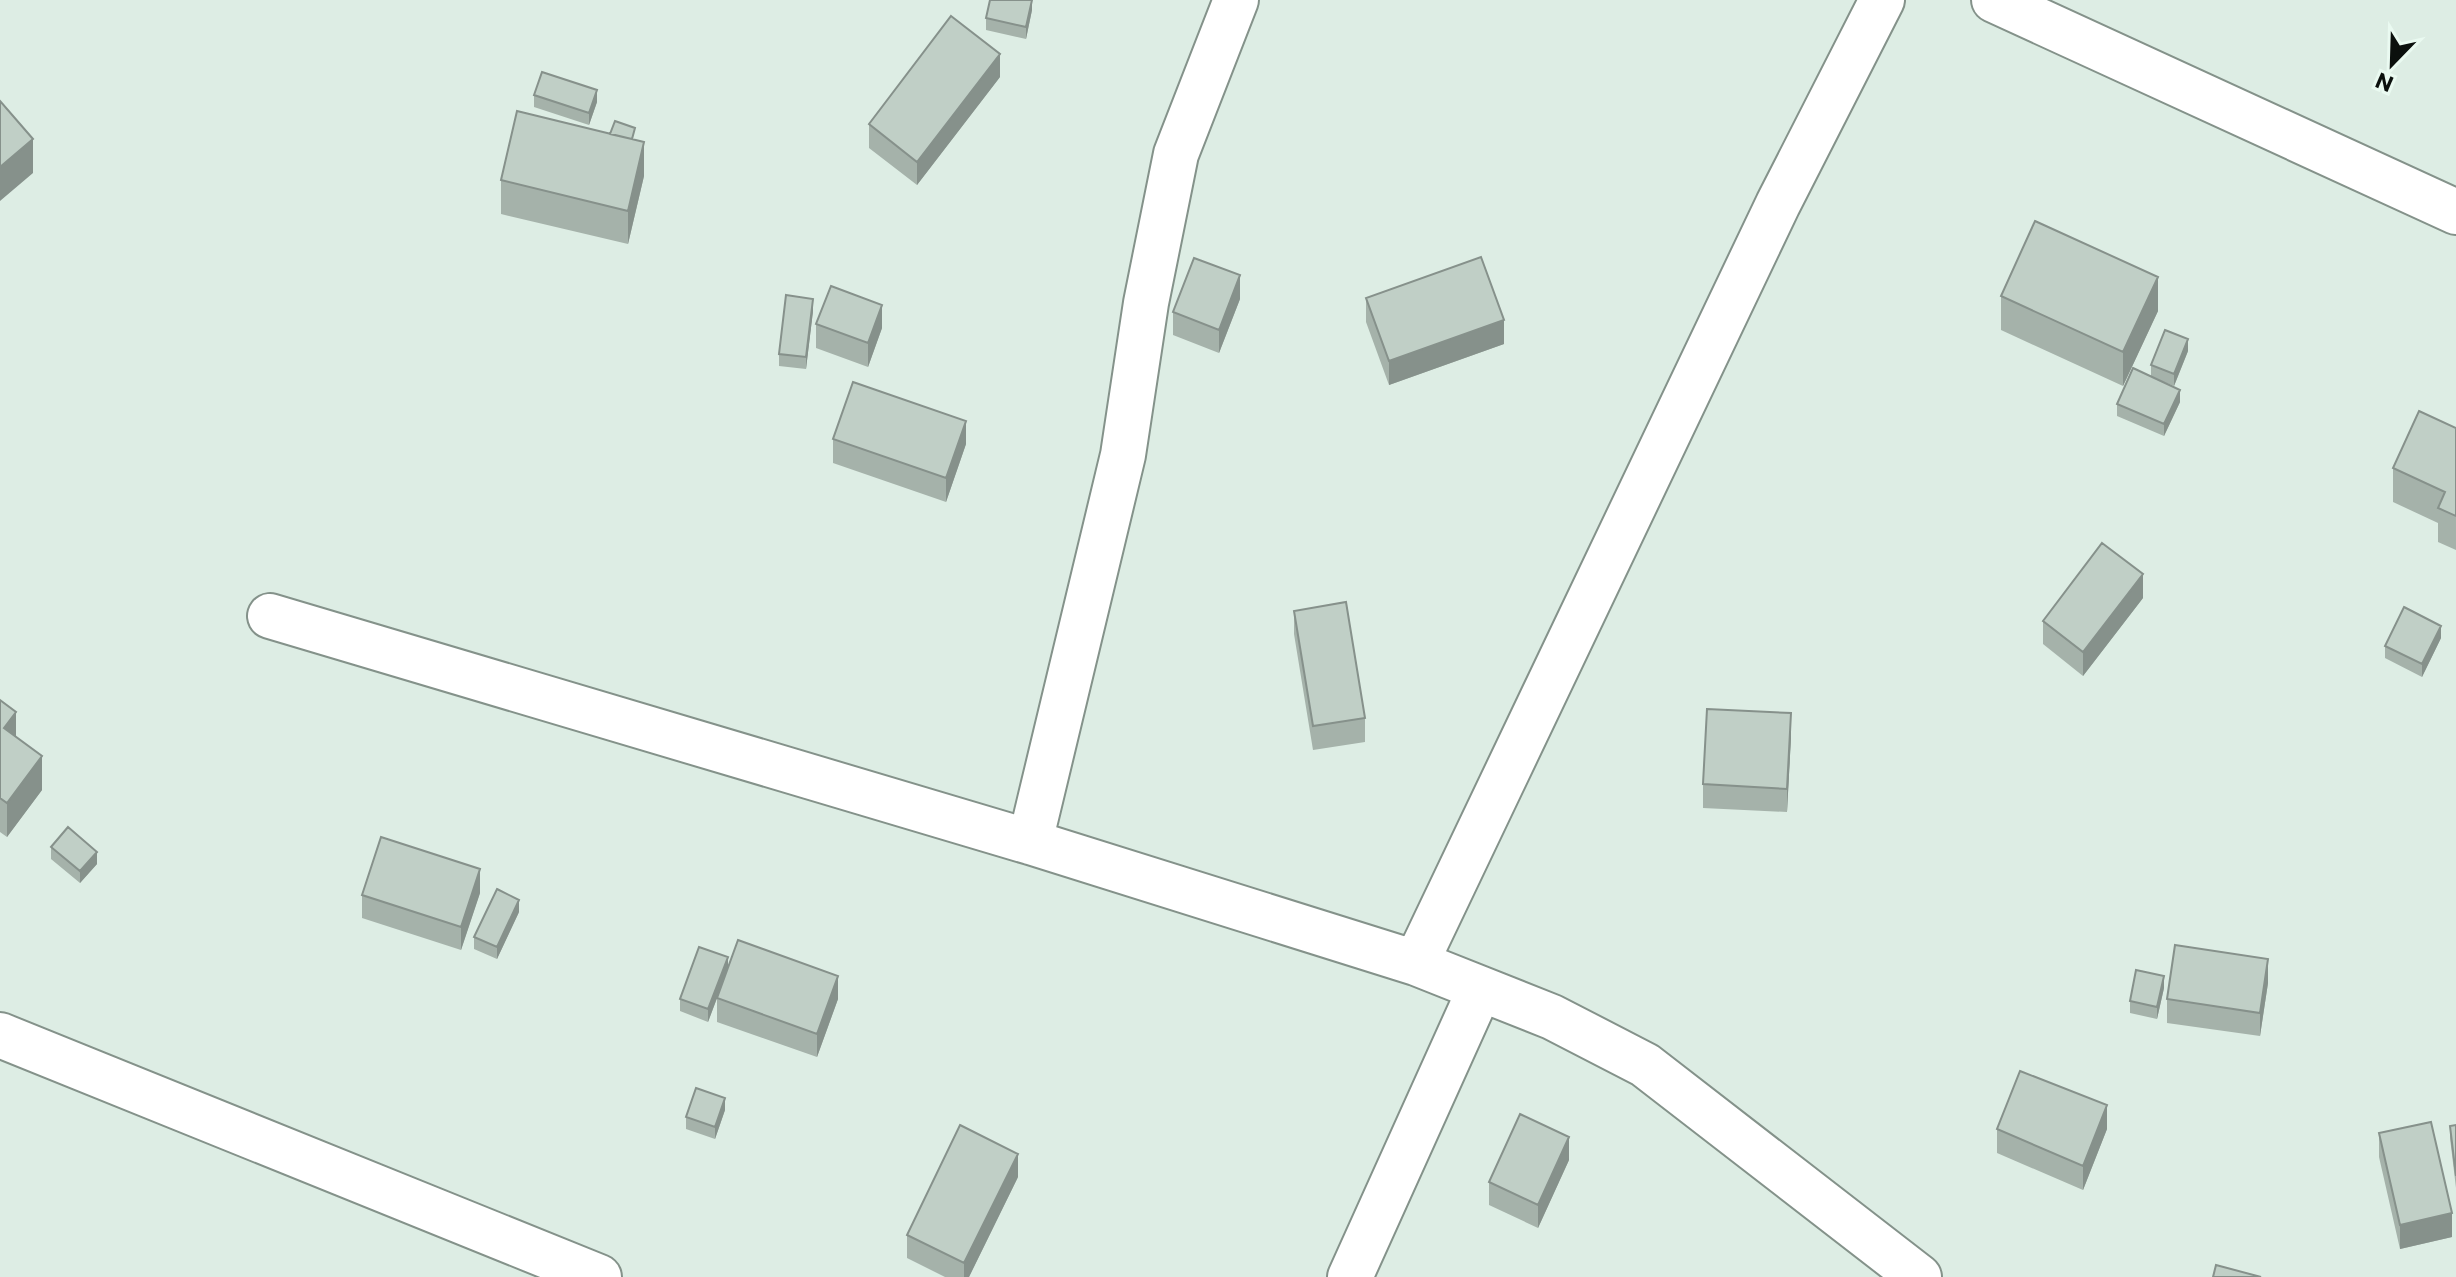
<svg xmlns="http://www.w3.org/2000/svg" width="2456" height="1277" viewBox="0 0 2456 1277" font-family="Commissioner,sans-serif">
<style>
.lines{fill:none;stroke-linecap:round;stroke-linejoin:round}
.minor-casing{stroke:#84928a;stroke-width:48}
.minor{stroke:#fff;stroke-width:44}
.wall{fill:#a5b2aa}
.shaded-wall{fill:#86918b}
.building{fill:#c0cfc6;stroke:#86918b;stroke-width:2}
</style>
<rect width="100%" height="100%" fill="#ddede4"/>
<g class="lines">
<defs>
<path id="minor" d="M1994,0L2456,212
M270,616L1030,842L1416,963L1778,204L1882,0
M1030,842L1123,455L1146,303L1176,154L1236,0
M1416,963L1552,1017L1645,1065L1919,1277
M0,1035L599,1277
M1350,1277L1480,989"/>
</defs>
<use href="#minor" class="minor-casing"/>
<use href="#minor" class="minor"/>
</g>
<path class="wall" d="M1032,10L1026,39L986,30V18Z
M1000,77L917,185L869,148V124Z
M534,95L597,102L589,125L534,107Z
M635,140L644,176L628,244L501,214V180Z
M2001,296L2158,311L2123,386L2001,330Z
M1366,298L1504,344L1389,385L1366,322Z
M1240,299L1219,353L1173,335V312Z
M813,311L806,369L779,366V354Z
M816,324L882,328L868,367L816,348Z
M2188,351L2174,386L2159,380L2180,402L2164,436L2117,416V404L2151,377V365Z
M2456,428V550L2438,542V523L2393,502V468Z
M833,439L966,444L946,502L833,463Z
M2143,598L2083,676L2043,644V621Z
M1294,611L1365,718V742L1313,750L1294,634Z
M2441,638L2422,677L2385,658V646Z
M0,700L16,737L42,790L7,837L0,832Z
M1791,737L1787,812L1703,808V784Z
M51,847L97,864L80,883L51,859Z
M480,893L461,950L362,918V895Z
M519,912L497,959L474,949V937Z
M728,969L708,1022L680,1011V999Z
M2268,983L2260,1036L2167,1023V999Z
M2164,988L2157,1019L2130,1013V1001Z
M717,998L838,999L817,1057L717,1022Z
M725,1110L715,1139L686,1129V1117Z
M2456,1125V1188L2450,1138V1126Z
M1997,1129H2107L2083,1190L1997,1153Z
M2379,1133L2452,1237L2400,1249L2379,1157Z
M1569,1160L1538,1228L1489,1205V1182Z
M1018,1177L969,1277H945L907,1258V1235Z"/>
<path class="shaded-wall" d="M1032,0V10L1026,39V27Z
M1000,54V77L917,185V162Z
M597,90V102L589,125V113Z
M33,139V173L0,201V167Z
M644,142V176L628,244V211Z
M1240,275V299L1219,353V330Z
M2158,277V311L2123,386V352Z
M813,299V311L806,369V357Z
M882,305V328L868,367V343Z
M1504,320V344L1389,385V361Z
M2188,339V351L2174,386V374Z
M2180,390V402L2164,436V424Z
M966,421V444L946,502V478Z
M2143,574V598L2083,676V652Z
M2441,626V638L2422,677V664Z
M16,712V746L4,728Z
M1791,713V737L1787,812V789Z
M42,756V790L7,837V803Z
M97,852V864L80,883V871Z
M480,869V893L461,950V927Z
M519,900V912L497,959V947Z
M728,957V969L708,1022V1009Z
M2268,959V983L2260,1036V1013Z
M838,976V999L817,1057V1034Z
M2164,976V988L2157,1019V1007Z
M725,1098V1110L715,1139V1127Z
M2107,1105V1129L2083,1190V1166Z
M1569,1137V1160L1538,1228V1205Z
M1018,1154V1177L969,1277H964V1263Z
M2452,1213V1237L2400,1249V1225Z"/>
<path class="building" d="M990,0H1032L1026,27L986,18Z
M951,16L1000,54L917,162L869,124Z
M542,72L597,90L589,113L534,95Z
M0,101L33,139L0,167Z
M517,111L644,142L628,211L501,180Z
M615,121L635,128L632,139L610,134Z
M2035,221L2158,277L2123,352L2001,296Z
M1481,257L1504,320L1389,361L1366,298Z
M1194,258L1240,275L1219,330L1173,312Z
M831,286L882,305L868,343L816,324Z
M786,295L813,299L806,357L779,354Z
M2165,330L2188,339L2174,374L2151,365Z
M2133,368L2180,390L2164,424L2117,404Z
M853,382L966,421L946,478L833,439Z
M2419,411L2456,428V516L2438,508L2445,492L2393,468Z
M2102,543L2143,574L2083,652L2043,621Z
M1346,602L1365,718L1313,726L1294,611Z
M2404,607L2441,626L2422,664L2385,646Z
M0,700L16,712L4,728L42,756L7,803L0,798Z
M1707,709L1791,713L1787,789L1703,784Z
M68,827L97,852L80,871L51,847Z
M381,837L480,869L461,927L362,895Z
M497,889L519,900L497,947L474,937Z
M738,940L838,976L817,1034L717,998Z
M2175,945L2268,959L2260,1013L2167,999Z
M699,947L728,957L708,1009L680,999Z
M2136,970L2164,976L2157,1007L2130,1001Z
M2020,1071L2107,1105L2083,1166L1997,1129Z
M696,1088L725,1098L715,1127L686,1117Z
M1520,1114L1569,1137L1538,1205L1489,1182Z
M2431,1122L2452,1213L2400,1225L2379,1133Z
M960,1125L1018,1154L964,1263L907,1235Z
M2456,1125V1176L2450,1126Z
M2216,1265L2261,1277H2213Z"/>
<g transform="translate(2392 64) rotate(203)" stroke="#eafaf1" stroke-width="6" paint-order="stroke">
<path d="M0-6L14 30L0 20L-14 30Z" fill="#0b100d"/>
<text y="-12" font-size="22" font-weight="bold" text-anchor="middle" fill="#0b100d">N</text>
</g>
</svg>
